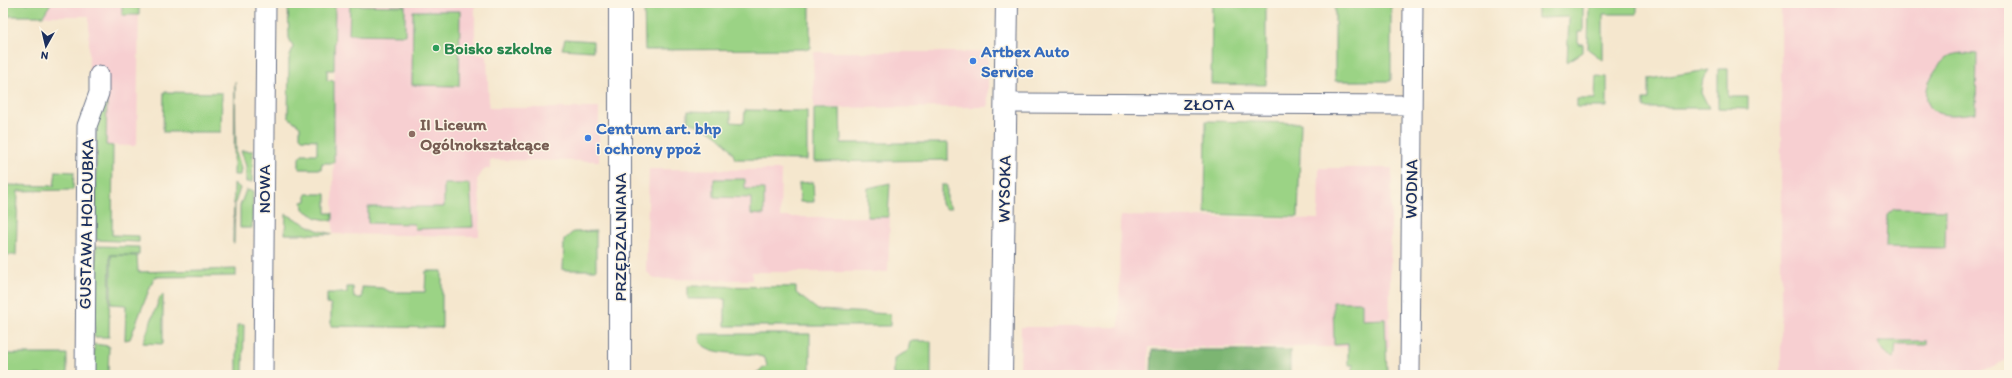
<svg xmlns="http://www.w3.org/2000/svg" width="2012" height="378" viewBox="0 0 2012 378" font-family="Itim,sans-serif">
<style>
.built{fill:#f7cfd1}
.green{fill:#9bd385;stroke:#5b8172}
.forest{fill:#7cb572;stroke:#4c7268}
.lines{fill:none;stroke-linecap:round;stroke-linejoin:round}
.street-casing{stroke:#676f85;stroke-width:21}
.secondary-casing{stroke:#676f85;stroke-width:24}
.street{stroke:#fff;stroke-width:19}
.secondary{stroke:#fff;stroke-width:22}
.leisure-dot{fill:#2e9e5b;stroke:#fcf5e5;stroke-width:1.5}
.shop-dot{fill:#3f7fe0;stroke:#fcf5e5;stroke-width:1.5}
.education-dot{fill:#8d6e63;stroke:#fcf5e5;stroke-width:1.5}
.labels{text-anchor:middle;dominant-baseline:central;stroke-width:3;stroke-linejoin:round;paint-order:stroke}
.leisure-label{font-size:17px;font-weight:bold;fill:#27864d;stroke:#fcf5e5;text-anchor:start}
.shop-label{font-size:17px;font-weight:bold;fill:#366cbe;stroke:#fcf5e5;text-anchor:start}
.street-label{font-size:17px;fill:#1b2f5e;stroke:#fcf5e5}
.education-label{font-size:17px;font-weight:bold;fill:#785e54;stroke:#fcf5e5;text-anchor:start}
</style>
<rect width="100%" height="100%" fill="#fcf5e5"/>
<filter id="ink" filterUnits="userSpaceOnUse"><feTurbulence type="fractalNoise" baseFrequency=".025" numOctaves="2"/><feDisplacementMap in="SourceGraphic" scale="8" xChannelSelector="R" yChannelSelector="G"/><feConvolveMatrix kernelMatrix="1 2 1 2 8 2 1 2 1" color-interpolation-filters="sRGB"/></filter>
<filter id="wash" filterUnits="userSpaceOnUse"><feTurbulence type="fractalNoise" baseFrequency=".012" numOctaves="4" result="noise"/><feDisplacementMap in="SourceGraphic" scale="16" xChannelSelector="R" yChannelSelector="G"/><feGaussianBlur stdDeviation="0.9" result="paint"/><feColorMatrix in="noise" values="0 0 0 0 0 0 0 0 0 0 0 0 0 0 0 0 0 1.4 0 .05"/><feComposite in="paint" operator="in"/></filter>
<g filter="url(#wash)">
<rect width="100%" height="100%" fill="#f5e7ce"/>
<path class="built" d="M3,3H139L137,144L134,146L106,145L107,75L89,76V16H3Z
M335,3H475V54L487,55L489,108H599V161L490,160V169H484L477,180L480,201L479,236L333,234Z
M1781,3H2009V359L1980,372V375H1781Z
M813,52H988V107L814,108Z
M1319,168H1392L1389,347H1149L1148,375H1020L1021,327H1119L1120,216L1318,219Z
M649,169L781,170L780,217H890L888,272H752V280L655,279L646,271Z"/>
<path class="green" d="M3,3H51L43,16H3Z
M122,3H139V15H122Z
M288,3H335L334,70H327V80L334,81V163H322L321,169H299V158L302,154H317V140L302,139L300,137V126L288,117L289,59L293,47L289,38Z
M644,3H810V49L645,50Z
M1212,3H1266V85L1211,84Z
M1335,3H1391V81H1335Z
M1524,3H1583V32H1578V44H1583V52L1567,62L1569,17L1538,18V7H1524Z
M1589,3H1637V14H1603V60L1588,49Z
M350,5L405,6V35L349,34Z
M413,11H460L459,86L412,85Z
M565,39L593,41V51L562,49Z
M1961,53L1977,54L1976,113C1965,114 1949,117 1938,113C1912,101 1936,61 1952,55C1955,54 1958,54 1961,53Z
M1718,69H1728V97H1748V109L1718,108Z
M1709,70L1703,79L1701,92L1709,108H1644V99H1649V79Z
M1596,76L1607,77V107H1577V99H1595Z
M235,82L236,152L241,168L240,175H234Z
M164,92L222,93L221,132H163Z
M107,96L106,145L113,146L112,235L139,236V242L96,240V119Z
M814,109H840L841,143H948V160L814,162Z
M745,110L807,111V160L735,159C728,139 708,127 688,122V111L731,112V122L744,123Z
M1206,121L1301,123L1298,217L1205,214Z
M241,151H253L252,182H246V166Z
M56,171L74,172L73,190L18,191L16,255H3V185L54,186Z
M714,179H745V189H764V215L751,214V198L714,197Z
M813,182L814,202H800L799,183Z
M234,183L240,188L235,203L234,243H233Z
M890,183L888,217H867L868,188Z
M444,184H470L473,227L415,229L414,224L368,223V207H444Z
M941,185H947V202L952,207L947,209L941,204Z
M246,190L253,191L252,228H240V206Z
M306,194H326V213H333V221L317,218L303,209L302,202L306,201Z
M1894,209L1946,210L1945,248L1886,247L1887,215Z
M286,214L317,230L333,234H285Z
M596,231V270H563L564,240L573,232Z
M96,246L139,247V255H110L109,337H94Z
M111,255L137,256L138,272L236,269V276L154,277L130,339L125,340L126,305L111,304Z
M426,271H442V328L331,326V305L327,304V293H347V287H353L354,298H362V287L382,288L391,292H425Z
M688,286L796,287V293L818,310L890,314V326H725V299H688Z
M163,294V344L143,343L160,297Z
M1333,302H1362V320L1385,319L1387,375H1353V365H1348V344L1334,345Z
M237,325H244L243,375H237Z
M699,334H810V375H753L767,366L765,358C746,350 716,358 700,343Z
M910,341H931V375H894V358L908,351Z
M1878,341H1927V345H1896L1894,359L1883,351Z
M94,344L109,346L108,375H94Z
M3,354H67V375H3Z"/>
<path class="forest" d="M1152,350H1290V375H1151Z"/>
</g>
<g filter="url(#ink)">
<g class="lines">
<defs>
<path id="street" d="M1006,103L1412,105
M85,375L87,126L99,93V75
M263,375L266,3
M1410,375L1413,3"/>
<path id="secondary" d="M620,3V375
M1001,375L1007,3"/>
</defs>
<use href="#street" class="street-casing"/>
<use href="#secondary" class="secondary-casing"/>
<use href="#street" class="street"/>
<use href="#secondary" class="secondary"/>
</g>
</g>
<circle class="leisure-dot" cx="436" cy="48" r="4"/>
<g class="shop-dot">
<circle cx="973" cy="61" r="4"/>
<circle cx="588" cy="138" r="4"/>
</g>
<circle class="education-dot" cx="412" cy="134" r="4"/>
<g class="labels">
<g class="leisure-label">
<text x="444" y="48">Boisko szkolne</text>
</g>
<g class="shop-label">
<text x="981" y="51">Artbex Auto<tspan x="981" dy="20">Service</tspan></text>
<text x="596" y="128">Centrum art. bhp<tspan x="596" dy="20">i ochrony ppoż</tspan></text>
</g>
<g class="street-label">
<text x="1209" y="104">ZŁOTA</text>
<text transform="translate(264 189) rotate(-90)">NOWA</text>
<text transform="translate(1004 189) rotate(-89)">WYSOKA</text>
<text transform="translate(1411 189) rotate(-89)">WODNA</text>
<text transform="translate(86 224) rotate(-89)">GUSTAWA HOLOUBKA</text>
<text transform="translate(620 237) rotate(-90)">PRZĘDZALNIANA</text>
</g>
<g class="education-label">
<text x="420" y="124">II Liceum<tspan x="420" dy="20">Ogólnokształcące</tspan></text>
</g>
</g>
<rect width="2012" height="378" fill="none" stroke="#fcf5e5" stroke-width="16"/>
<g transform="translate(46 46) rotate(188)" stroke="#fcf5e5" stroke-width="3" paint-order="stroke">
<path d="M0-3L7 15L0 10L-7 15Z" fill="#1b2f5e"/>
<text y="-6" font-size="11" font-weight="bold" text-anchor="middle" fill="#1b2f5e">N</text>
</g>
</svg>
